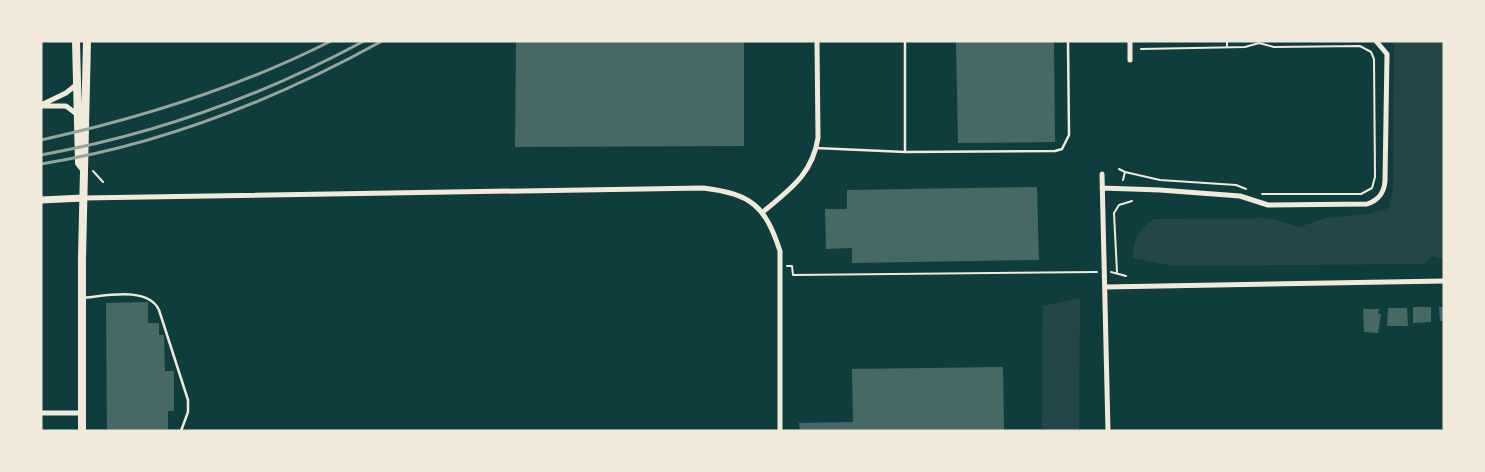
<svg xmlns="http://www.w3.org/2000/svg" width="1485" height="472" viewBox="0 0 1485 472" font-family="Quicksand,sans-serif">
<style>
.green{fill:#244646}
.building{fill:#486865}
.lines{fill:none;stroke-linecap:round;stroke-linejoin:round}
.path{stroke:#f1e9da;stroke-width:2}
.service{stroke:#f1e9da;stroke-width:2.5}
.minor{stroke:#f1e9da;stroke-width:5}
.tertiary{stroke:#f1e9da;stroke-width:7}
.secondary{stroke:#f1e9da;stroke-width:8}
.rail{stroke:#97a49c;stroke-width:3}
</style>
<rect width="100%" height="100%" fill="#0f3d3e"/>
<path class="green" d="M1391,41H1444V259L1432,256L1424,264L1172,266L1133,258C1132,239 1139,230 1154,219L1269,218L1299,227L1326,218L1368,214L1389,208L1393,189L1394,44Z
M1080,298L1079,431H1042L1043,306Z"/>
<path class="building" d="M516,41H744V146L515,147Z
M956,41H1054L1055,142L958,143Z
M1037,187L1039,260L852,263V248L826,249L825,209H847V190Z
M148,302V323H159V335H164L165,371H174V411H168V431H107L106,303Z
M1413,307H1431V322L1413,323Z
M1439,307H1444V321H1440Z
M1388,308H1407L1408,326H1387Z
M1363,309H1379L1378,314H1381L1378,333L1364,332Z
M1003,367L1004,431H800L799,423L853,422L852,369Z"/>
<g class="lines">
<path class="path" d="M1227,41V47
M1141,49L1245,47L1259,43L1274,47L1360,46L1371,52L1374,59L1375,177L1372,188L1361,194H1262
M1119,169L1125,172L1123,180
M93,171L103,182
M1125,172L1160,180L1236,185L1246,189
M787,266H792L793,275L1097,272
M1111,272L1126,276
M1117,272L1114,213L1119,205L1132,201"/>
<path class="service" d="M816,148L905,152L1055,151L1062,149L1069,135L1068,41
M905,152V41
M82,298C105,296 148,286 159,310L188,400V412L181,431"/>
<path class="minor" d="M1130,60V41
M41,105L66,93L76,85
M41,106H66L78,115
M1102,174L1108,431
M1102,188L1160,190L1240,196L1268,205L1367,204C1379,200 1384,193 1385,181L1387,54L1376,41
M83,198L703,188C751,194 765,205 780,251V431
M763,212C790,189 812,175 818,138L817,41
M1105,287L1444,281
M41,413H82"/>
<path class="tertiary" d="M41,200L83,198"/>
<path class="secondary" d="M76,41L79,163L83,168
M82,431V258L87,41"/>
<path class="rail" d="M41,140C142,118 238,88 331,41
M41,155C153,135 264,95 364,41
M41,164C161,145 277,99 382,41"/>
</g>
<rect width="1485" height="472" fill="none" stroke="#f1e9da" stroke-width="85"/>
</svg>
